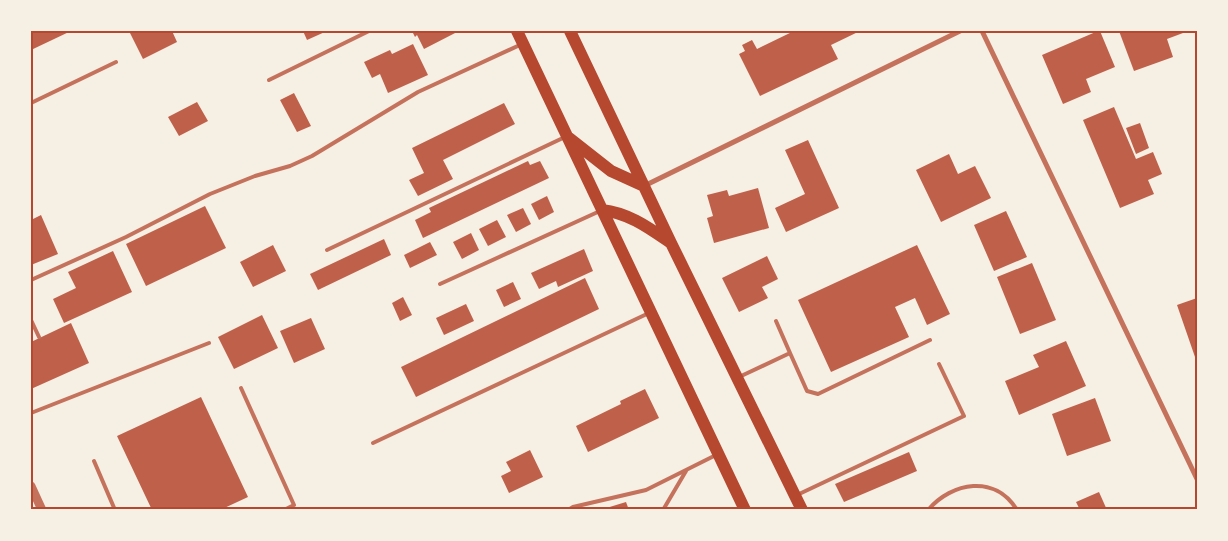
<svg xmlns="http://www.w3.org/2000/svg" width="1228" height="541" viewBox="0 0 1228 541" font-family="'Fira Sans',sans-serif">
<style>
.building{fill:#bf614a}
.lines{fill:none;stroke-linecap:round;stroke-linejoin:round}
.service{stroke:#c5725c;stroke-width:4}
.minor{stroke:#c5725c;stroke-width:5}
.tertiary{stroke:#c5725c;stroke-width:9}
.primary{stroke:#b5482f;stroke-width:12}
.neatline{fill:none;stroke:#b5482f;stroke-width:2}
</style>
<rect width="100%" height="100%" fill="#f6efe4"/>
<path class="building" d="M31,31H71L31,50Z
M129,31H172L177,42L143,59Z
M303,31H327L307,40Z
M412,31H459L424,49L417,35L415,37Z
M794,31H860L831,45L838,59L760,96L739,54L745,51L742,45L752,40L757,49Z
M1098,31H1100L1115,67L1086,79L1091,92L1063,104L1042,55Z
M1119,31H1183V33L1167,39L1173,57L1134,71Z
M413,44L428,75L388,93L380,74L372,78L364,62L390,50L392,54Z
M294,93L311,126L297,132L280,100Z
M197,102L208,121L179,136L168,117Z
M504,103L515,124L443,160L453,179L418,196L409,180L424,173L412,148Z
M1114,107L1136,159L1153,152L1162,174L1148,180L1154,194L1120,208L1083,120Z
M1140,123L1149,148L1136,154L1126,128Z
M808,140L839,208L786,232L775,208L805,194L785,150Z
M949,154L958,174L975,166L991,198L941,222L916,170Z
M528,161L530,165L540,161L549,178L423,238L415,220L431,212L429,208Z
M758,188L769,228L714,243L707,218L713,216L707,195L727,190L729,196Z
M547,196L554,212L539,220L531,204Z
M205,206L226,248L146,286L126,244Z
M523,208L531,224L516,232L507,215Z
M1006,211L1027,257L994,271L974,225Z
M41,215L58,254L31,265V220Z
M497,220L506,237L488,246L479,229Z
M471,233L479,250L462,259L453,242Z
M384,239L391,255L318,290L310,274Z
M430,242L437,255L410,268L404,255Z
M273,245L286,271L253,287L240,262Z
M917,245L950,314L927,325L915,298L895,307L909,337L831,372L798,300Z
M584,249L593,271L558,287L556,281L539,289L531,273Z
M113,251L132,292L64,323L53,299L76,288L68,272Z
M767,256L778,279L762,287L768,298L739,312L722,278Z
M1032,263L1056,320L1020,334L997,277Z
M585,278L599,309L416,397L401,367Z
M513,282L521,299L504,307L496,290Z
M403,297L412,315L400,321L392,303Z
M1197,298V357H1195L1177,305Z
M466,304L474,321L444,335L436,318Z
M262,315L278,348L234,369L218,337Z
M311,318L325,349L294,363L280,331Z
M71,323L89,363L31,389V342Z
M1066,341L1086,386L1019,415L1005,381L1039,367L1033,355Z
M645,389L659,418L588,452L576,426L621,404L620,401Z
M201,397L248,497L220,510H152L117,436Z
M1095,398L1111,441L1067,456L1052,414Z
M530,450L543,477L509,493L501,476L511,471L506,462Z
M909,452L917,471L844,502L835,484Z
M1099,492L1107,510H1080L1076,502Z
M626,502L629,510H604L603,509Z"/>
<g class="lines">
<path class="service" d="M269,80L369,31
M31,103L116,62
M327,250L565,137
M31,280L126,237L210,194L255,176L290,166L312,156L418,92L522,44
M440,284L600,211
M31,320L39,337
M776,321L790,353
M739,377L790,353L807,391L818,394L930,340
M241,388L294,505L284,510
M31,413L209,343
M373,443L649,313
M94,461L115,510
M797,495L964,416L939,364
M568,510L573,507L646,490L716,455
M663,510L686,471
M928,510C952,482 995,474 1017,510"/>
<path class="minor" d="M982,31L1197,479
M644,186L960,31"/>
<path class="tertiary" d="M31,486L42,510"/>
<path class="primary" d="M517,31L745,510
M570,31L671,243L802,510
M569,138L611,171L644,186
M602,210C629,213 649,228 671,243"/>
</g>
<rect width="1228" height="541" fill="none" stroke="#f6efe4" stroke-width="65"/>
<rect x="32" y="32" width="1164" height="476" class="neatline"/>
</svg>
